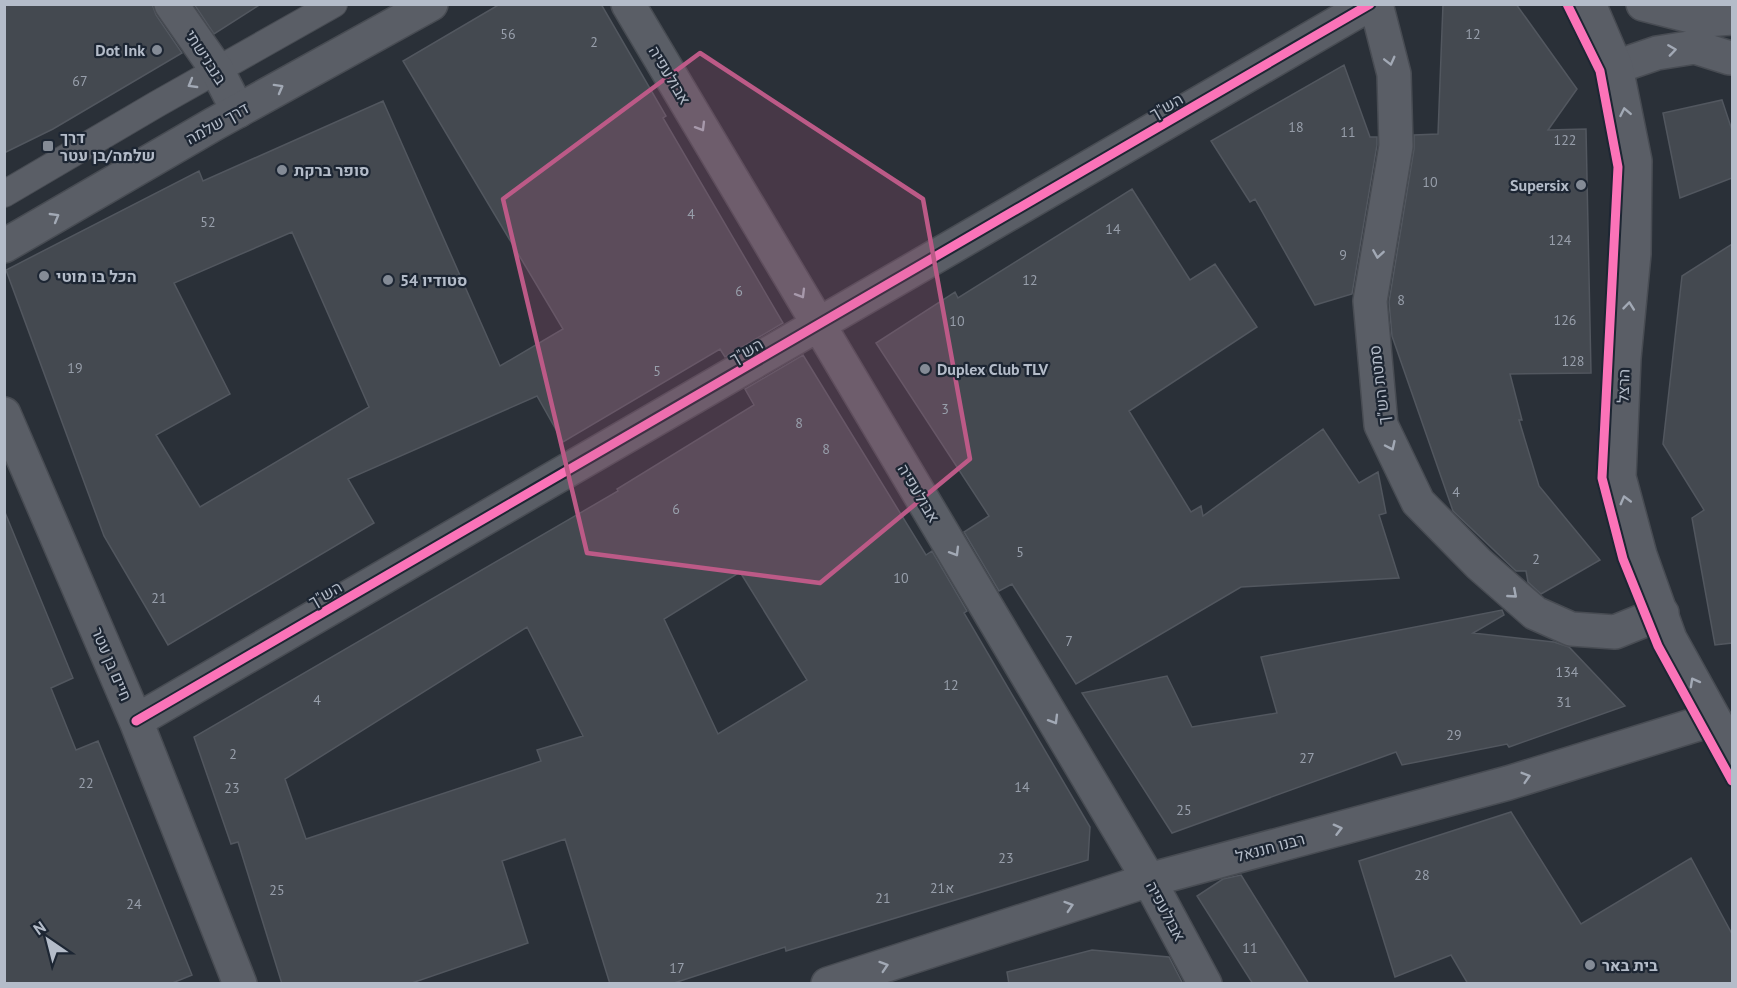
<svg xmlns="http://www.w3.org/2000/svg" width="1737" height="988" viewBox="0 0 1737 988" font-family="'PT Sans',Heebo,sans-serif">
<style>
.building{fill:#444950;stroke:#52575f;stroke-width:1.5;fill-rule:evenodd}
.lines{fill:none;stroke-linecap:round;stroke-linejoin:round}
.service-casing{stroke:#484c53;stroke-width:28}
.minor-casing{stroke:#484c53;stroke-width:36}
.tertiary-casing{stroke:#484c53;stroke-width:36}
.service{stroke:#5a5e66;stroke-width:26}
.minor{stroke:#5a5e66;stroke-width:33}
.tertiary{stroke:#5a5e66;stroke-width:33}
.cycleway-casing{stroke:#1d2633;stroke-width:13}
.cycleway{stroke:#fb73b8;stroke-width:9}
.oneway{stroke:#a2a9b5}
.marked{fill:#bc5a87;fill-opacity:0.2;stroke:#bc5a87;stroke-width:4.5;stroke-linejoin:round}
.poi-dot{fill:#848b96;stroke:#1d2633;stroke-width:2}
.labels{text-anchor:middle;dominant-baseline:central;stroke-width:4.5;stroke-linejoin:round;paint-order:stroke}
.number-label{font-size:14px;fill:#989fab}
.poi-label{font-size:16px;font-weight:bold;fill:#b4bcc9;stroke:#1d2633;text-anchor:start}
.street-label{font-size:16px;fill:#b4bcc9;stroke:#1d2633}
</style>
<rect width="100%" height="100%" fill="#2a3038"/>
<path class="building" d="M4,4H152L156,15L182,53L53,129L4,153Z
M194,4H261L214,34Z
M500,4H601L666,116L663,118L783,323L725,357L720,349L563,442L537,396L348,479L374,523L168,645L104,536L6,270L199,171L203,181L383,101L500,366L563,329L403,61ZM292,232L369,407L200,507L156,435L230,394L174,283Z
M1443,4H1516L1577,89L1548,130L1586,129L1591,373L1510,374L1522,420H1519L1539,486L1600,560L1541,594L1528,582L1526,571H1516L1453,511L1392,336L1389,302L1414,149V135L1438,134Z
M1344,65L1370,137H1377V145L1352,294L1315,305L1255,199L1250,202L1211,141Z
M1722,100L1732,130V178L1680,198L1663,113Z
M1132,189L1190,280L1215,264L1257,327L1129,411L1191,512L1201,506L1203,516L1323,429L1359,483L1378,472L1386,513L1379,515L1399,578L1241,587L1076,684L1012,584L999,591L964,532L989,516L876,343L955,292L958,298Z
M1732,244V643L1715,645L1692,518L1704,510L1663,444L1682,276Z
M803,355L926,555L932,551L967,611L964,613L1090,827L1088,860L786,951L785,947L671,984H610L565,839L502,861L528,943L409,984H282L238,842L231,844L194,737L618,491L617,489L754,405L745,389ZM740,572L807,680L718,734L664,619ZM527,627L583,736L537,750L541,761L306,839L285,779Z
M4,510L73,678L51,688L76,750L98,741L192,975L170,984H4Z
M1502,610L1504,615L1473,633L1554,642L1569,647L1625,706L1509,747L1507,744L1402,765L1396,752L1172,833L1082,693L1167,676L1192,727L1277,713L1261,657Z
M1511,812L1581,924L1691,858L1732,934V984H1468L1451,955L1395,977L1359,861Z
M1241,875L1309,984H1253L1197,896L1223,879Z
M1092,950L1169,957L1183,984H1009L1007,972Z"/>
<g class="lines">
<defs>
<path id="service" d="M4,194L157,104L334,4"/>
<path id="minor" d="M171,4L217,70L238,111
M628,4L1149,880L1205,984
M1376,4L1394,74L1396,146L1370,301L1381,425L1418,502L1479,564L1535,613L1571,629L1615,632L1662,613
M1643,4L1706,20L1732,18
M1616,67L1657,53L1695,47L1730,58
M4,414L136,721L240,984
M136,721L1370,4
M828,984L1149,880L1508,783L1714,719"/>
<path id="tertiary" d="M1589,4L1616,67L1635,161L1634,254L1624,358L1619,477L1640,555L1670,639L1732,751
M4,246L214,124L431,4"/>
</defs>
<use href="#service" class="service-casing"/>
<use href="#minor" class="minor-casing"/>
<use href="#tertiary" class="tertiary-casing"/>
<use href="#service" class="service"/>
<use href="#minor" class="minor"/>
<use href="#tertiary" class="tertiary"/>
<defs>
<path id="cycleway" d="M1567,4L1600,71L1618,167L1602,478L1623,559L1658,646L1732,781
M136,721L1370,4"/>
</defs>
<use href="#cycleway" class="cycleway-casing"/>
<use href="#cycleway" class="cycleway"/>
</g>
<defs><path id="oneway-chevron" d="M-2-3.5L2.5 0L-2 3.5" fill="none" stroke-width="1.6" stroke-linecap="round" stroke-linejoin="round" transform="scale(1.5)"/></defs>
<g class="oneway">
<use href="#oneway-chevron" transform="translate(1672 50) rotate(-8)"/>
<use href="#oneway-chevron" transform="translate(1390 61) rotate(76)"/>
<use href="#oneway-chevron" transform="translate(192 84) rotate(150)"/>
<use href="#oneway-chevron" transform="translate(279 88) rotate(-29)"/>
<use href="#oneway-chevron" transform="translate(1625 112) rotate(-101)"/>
<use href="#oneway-chevron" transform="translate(701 127) rotate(59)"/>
<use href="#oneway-chevron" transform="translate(55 217) rotate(-30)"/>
<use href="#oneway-chevron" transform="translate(1378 254) rotate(99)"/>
<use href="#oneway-chevron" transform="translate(801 294) rotate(59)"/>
<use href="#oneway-chevron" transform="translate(1629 306) rotate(-84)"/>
<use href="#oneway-chevron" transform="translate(1391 446) rotate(65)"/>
<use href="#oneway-chevron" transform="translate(1625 500) rotate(-105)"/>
<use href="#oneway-chevron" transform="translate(955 552) rotate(59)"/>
<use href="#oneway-chevron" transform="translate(1513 594) rotate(41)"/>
<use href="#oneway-chevron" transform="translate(1694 682) rotate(-119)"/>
<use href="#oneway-chevron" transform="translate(1054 720) rotate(59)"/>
<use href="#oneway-chevron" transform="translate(1526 777) rotate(-17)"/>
<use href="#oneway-chevron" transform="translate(1338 829) rotate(-15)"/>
<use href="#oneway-chevron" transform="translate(1069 906) rotate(-18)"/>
<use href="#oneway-chevron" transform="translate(884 966) rotate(-18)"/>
</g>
<path class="marked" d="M700,53L923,199L970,459L820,583L587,553L503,199Z"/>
<g class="poi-dot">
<circle cx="157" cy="50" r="6"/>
<rect x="42" y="140" width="12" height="12" rx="3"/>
<circle cx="282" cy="170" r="6"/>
<circle cx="1581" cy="185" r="6"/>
<circle cx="44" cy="276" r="6"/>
<circle cx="388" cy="280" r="6"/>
<circle cx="925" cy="369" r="6"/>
<circle cx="1590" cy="965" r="6"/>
</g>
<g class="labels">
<g class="number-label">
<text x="508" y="34">56</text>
<text x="1473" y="34">12</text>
<text x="594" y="42">2</text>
<text x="80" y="81">67</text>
<text x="1296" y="127">18</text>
<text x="1348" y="132">11</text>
<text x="1565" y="140">122</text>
<text x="1430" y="182">10</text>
<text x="691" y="214">4</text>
<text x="208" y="222">52</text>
<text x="1113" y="229">14</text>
<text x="1560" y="240">124</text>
<text x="1343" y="255">9</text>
<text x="1030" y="280">12</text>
<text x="739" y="291">6</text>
<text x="1401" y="300">8</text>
<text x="1565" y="320">126</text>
<text x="957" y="321">10</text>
<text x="1573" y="361">128</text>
<text x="75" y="368">19</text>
<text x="657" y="371">5</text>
<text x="945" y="409">3</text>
<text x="799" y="423">8</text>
<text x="826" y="449">8</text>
<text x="1456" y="492">4</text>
<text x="676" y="509">6</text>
<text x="1020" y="552">5</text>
<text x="1536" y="559">2</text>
<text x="901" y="578">10</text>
<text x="159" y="598">21</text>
<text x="1069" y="641">7</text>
<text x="1567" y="672">134</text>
<text x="951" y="685">12</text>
<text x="317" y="700">4</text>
<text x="1564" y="702">31</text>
<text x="1454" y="735">29</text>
<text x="233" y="754">2</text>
<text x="1307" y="758">27</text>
<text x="86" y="783">22</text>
<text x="1022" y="787">14</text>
<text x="232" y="788">23</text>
<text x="1184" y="810">25</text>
<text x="1006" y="858">23</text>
<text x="1422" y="875">28</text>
<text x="942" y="888">21א</text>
<text x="277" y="890">25</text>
<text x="883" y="898">21</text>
<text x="134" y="904">24</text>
<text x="1250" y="948">11</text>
<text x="677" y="968">17</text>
</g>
<g class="poi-label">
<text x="145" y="50" text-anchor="end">Dot Ink</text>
<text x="60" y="137">דרך<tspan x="60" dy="18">שלמה/בן עטר</tspan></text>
<text x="294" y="170">סופר ברקת</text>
<text x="1569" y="185" text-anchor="end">Supersix</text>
<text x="56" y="276">הכל בו מוטי</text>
<text x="400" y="280">סטודיו 54</text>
<text x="937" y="369">Duplex Club TLV</text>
<text x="1602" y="965">בית באר</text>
</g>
<g class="street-label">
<text transform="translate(206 57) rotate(57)">בנבנישתי</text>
<text transform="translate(670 75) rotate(59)">אבולעפיה</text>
<text transform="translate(1166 106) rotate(-30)">הש"ך</text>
<text transform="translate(217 123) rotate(-29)">דרך שלמה</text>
<text transform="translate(746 351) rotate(-30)">הש"ך</text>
<text transform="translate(1379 385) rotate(-97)">סמטת הש"ך</text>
<text transform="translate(1623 386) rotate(-88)">הרצל</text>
<text transform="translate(919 493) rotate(59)">אבולעפיה</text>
<text transform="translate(325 594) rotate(-30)">הש"ך</text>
<text transform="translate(112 664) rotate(67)">חיים בן עטר</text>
<text transform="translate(1270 847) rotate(-15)">רבנו חננאל</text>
<text transform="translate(1166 911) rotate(62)">אבולעפיה</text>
</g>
</g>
<rect width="1737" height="988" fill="none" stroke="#b4bcc9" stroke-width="12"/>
<g transform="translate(48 940) rotate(325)" stroke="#1d2633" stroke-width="4.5" paint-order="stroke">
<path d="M0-4.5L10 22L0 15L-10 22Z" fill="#b4bcc9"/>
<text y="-9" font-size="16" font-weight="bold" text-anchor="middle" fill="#b4bcc9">N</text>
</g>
</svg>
